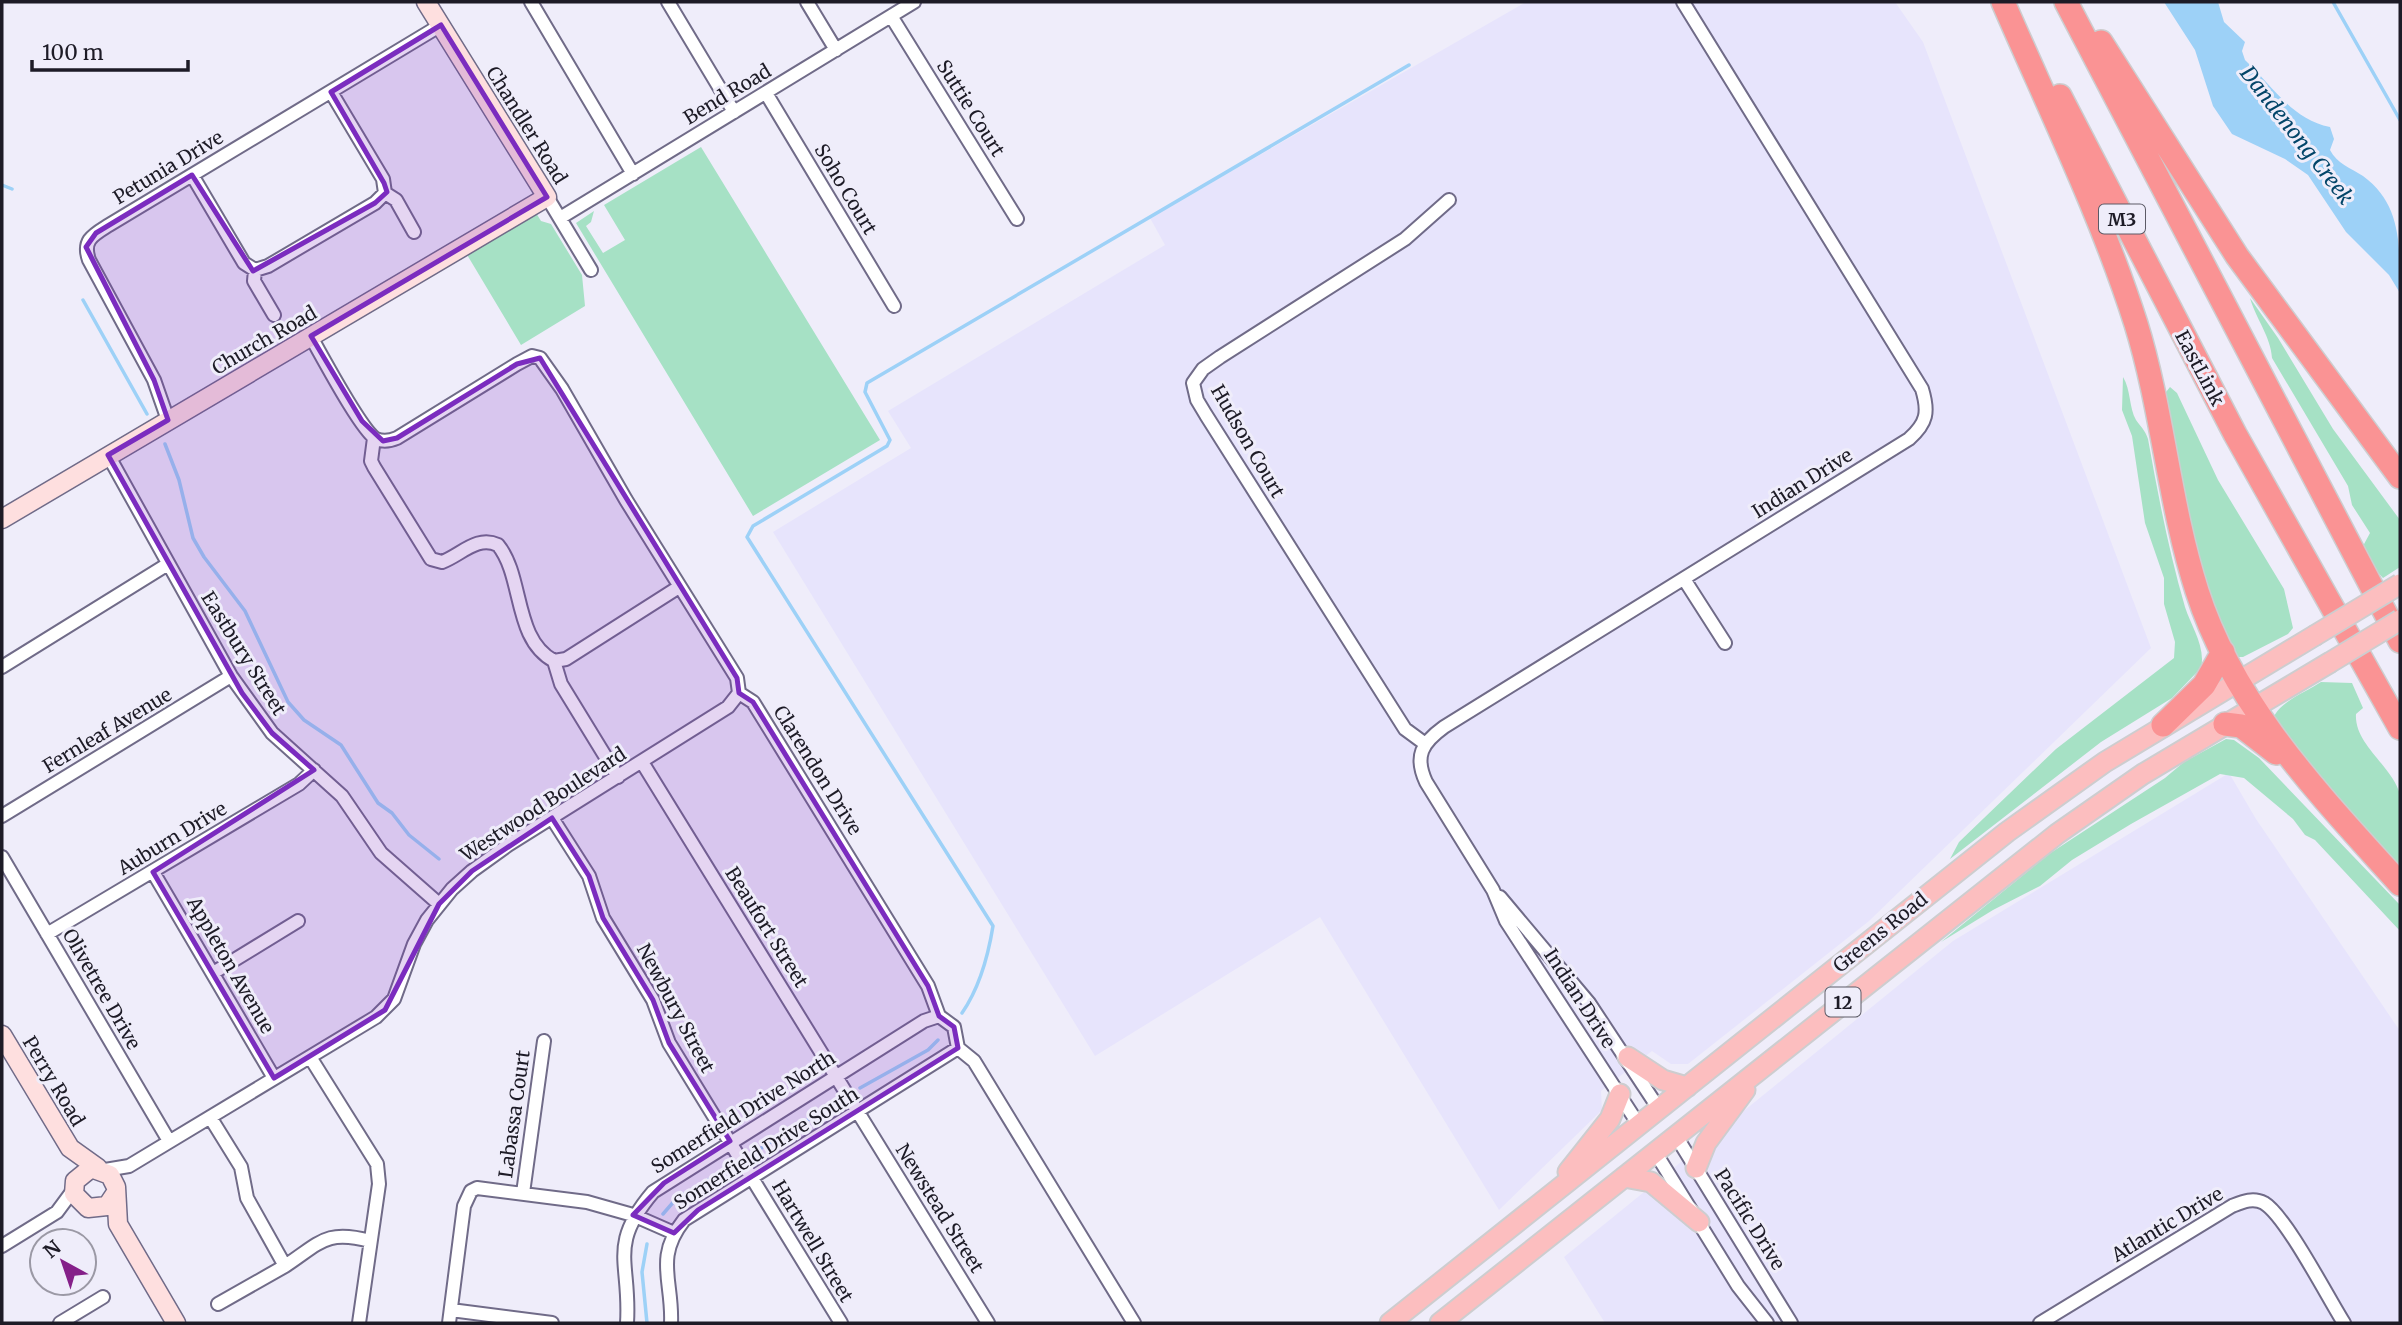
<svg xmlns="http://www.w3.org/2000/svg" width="2402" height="1325" viewBox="0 0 2402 1325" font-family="Merriweather,serif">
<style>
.built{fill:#e7e4fc}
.green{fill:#a6e1c5}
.water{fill:#9dd1f7}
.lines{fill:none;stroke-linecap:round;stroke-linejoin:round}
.stream{stroke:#9dd1f7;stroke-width:3.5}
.minor-casing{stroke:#706b88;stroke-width:16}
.secondary-casing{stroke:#706b88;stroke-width:21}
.primary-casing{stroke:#cdcdcf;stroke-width:23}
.motorway-casing{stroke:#cdcdcf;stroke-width:26}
.minor{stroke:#fff;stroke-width:12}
.secondary{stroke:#fedfdf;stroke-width:18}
.primary{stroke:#fcbebf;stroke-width:19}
.motorway{stroke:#fa9394;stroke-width:23}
.primary-bridge-casing{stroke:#cdcdcf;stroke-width:23;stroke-linecap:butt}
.primary-bridge{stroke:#fcbebf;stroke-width:19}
.marked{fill:#7b2cbf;fill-opacity:0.2;stroke:#7b2cbf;stroke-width:5;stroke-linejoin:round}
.labels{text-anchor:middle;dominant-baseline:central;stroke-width:6;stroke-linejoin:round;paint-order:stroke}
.shield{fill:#efedfa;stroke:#5c5a66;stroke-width:2}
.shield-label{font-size:18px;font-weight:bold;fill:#1d1b26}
.street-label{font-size:19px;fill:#1d1b26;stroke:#efedfa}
.water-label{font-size:21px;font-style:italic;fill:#034569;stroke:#efedfa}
</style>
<rect width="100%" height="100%" fill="#efedfa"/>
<path class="built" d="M1526,2H1895L1923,42L2151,648L1869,921L1688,1064H1671L1652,1051L1601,1091L1602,1110L1499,1210L1320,917L1095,1056L773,532L911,448L888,411L1165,245L1150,218Z
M2229,773L2256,819L2400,1031V1323H1605L1564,1257L1953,941Z"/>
<path class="green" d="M701,147L880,440L753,516L576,223L594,211L591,222L586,226L603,253L625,240L604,205Z
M533,208L541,221L551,224L582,275L585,306L521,345L463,248Z
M2250,298L2278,338L2333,429L2400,520V567L2383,578L2371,565L2363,546L2370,533L2352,505L2348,486L2272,358C2271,337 2256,319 2250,298Z
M2123,377C2131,390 2129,408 2136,420C2141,427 2145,430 2148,439C2158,495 2169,552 2185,607C2191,626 2206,647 2201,668L2172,698L2101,742L1950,859L1959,842L2056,749L2174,658L2175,642L2164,604V578L2145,523L2132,436L2122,410Z
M2170,387L2177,393L2218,480L2284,589L2293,628L2288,634L2243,657H2238L2211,620L2165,401L2166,392Z
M2321,682L2352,683L2363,708L2356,714C2354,745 2393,766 2400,795C2402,816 2400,851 2400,873L2272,722C2276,703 2306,692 2321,682Z
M2226,739L2234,740L2259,758L2400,905V931L2315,840L2305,835L2293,819L2244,778L2220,774L2131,824L2072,860L2040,886L1993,910L1941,942L2049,854L2165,778L2184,762Z"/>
<path class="water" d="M2164,2H2218L2224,22L2245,42L2242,51L2245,60C2272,85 2291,119 2330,127L2334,139L2330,150C2337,164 2351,168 2363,176C2402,204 2400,248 2400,293L2389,275L2346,232L2308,175L2285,159L2232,134L2213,106L2195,50Z"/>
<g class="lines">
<path class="stream" d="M2333,2L2400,120
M2,185L12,189
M83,300L147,414
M165,444L179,480L193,538L204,557L245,611L288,702L304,720L341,745L378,803L392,813L409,835L439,859
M962,1013C980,987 988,957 993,926L747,537L753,526L887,446L890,440L865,392L867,383L1409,65
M860,1088L928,1050L938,1040
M753,1153L836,1103
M663,1214L676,1199L730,1167
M647,1244L642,1272L647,1323"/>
<defs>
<path id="minor" d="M531,2L633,174
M668,2L734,112
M807,2L836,50
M891,16L1017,219
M331,92L383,179L385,193
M766,93L894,306
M192,175L244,263L255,270
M385,193L396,200L414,232
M547,197L591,270
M560,218L914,2
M255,270L268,266L375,203L385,193
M255,270L254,281L274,315
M311,337C322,356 361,430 376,439C383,442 390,441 397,438L517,364L532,356L540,358L562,389L626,500L737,678L739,693
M168,420L154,380L89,260C82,240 93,235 109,225L441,25
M374,438L371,461L374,467L431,559L442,562C461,555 477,535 498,545C524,577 513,639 554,661L566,659L679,587
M108,455L231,676L272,733L342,796L381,853L439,904
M1684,579L1725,643
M554,661L561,684L618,777
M2,667L168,564
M739,693L753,702L928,986L939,1016
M1424,743L1405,729L1206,415L1197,400L1193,383L1203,369L1220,357L1405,239L1449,200
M642,762L988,1323
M2,816L231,676
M552,818L589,876L603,918L653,1000L669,1043L841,1323
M2,857L169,1141
M153,872L274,1078
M1500,897L1589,1003L1659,1109
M47,934L299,784L314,770
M213,973L298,921
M939,1016L954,1027L958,1048
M958,1048L974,1061L1134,1323
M310,1057L377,1164L379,1184L359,1323
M210,1117L241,1167L247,1198L285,1266L218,1304
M1639,1125L1506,921L1493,890L1426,782C1414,756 1422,743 1444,727L1909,439C1927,423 1929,412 1922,389L1683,2
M1676,1136L1791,1323
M1655,1152L1738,1286L1767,1323
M105,1170L129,1166L376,1017L394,999L414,944L427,920L452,889L472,871L508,845L728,707L739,693
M523,1193L544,1041
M2,1246L57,1212L74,1189
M285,1266C320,1243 326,1229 370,1241
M451,1310L552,1323
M60,1323L103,1297
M449,1323L464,1206L471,1191L477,1188L587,1202L633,1215L674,1233
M627,1323C631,1262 607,1246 653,1192L924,1021L939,1016
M671,1323C673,1281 654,1258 684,1220L958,1048
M2040,1323L2232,1206C2242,1202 2253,1197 2264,1203C2286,1216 2328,1298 2344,1323"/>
<path id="secondary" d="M2,519L547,197L426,2
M2,1035L70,1148L98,1168
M115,1194L107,1206L88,1208L74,1194L75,1181L91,1168L110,1175L116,1187L118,1224L176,1323"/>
<path id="primary" d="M1628,1057L1663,1080L1687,1087
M1696,1168L1706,1143L1745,1090
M1568,1172L1610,1119L1620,1094
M1624,1177L1651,1182L1699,1222
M1390,1323L2007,832L2105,762L2314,636
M1440,1323L2057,834L2143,774L2329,663"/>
<path id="motorway" d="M2003,2C2049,108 2101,214 2136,324C2163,411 2169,504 2197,591C2234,707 2321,796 2400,884
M2066,2L2400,641
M2101,42L2237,256L2400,477
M2060,96L2235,434L2400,728
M2225,724L2241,726L2276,753
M2163,725L2204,685L2223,652"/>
</defs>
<use href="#minor" class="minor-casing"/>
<use href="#secondary" class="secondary-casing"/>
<use href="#primary" class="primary-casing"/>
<use href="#motorway" class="motorway-casing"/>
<use href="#minor" class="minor"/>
<use href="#secondary" class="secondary"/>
<use href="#primary" class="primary"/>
<use href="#motorway" class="motorway"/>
<defs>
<path id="primary-bridge" d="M2314,636L2400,584
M2329,663L2400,620"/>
</defs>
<use href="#primary-bridge" class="primary-bridge-casing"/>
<use href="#primary-bridge" class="primary-bridge"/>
</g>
<path class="marked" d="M441,25L547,197L311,336L362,421L383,441L397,438L517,364L540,358L737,678L739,693L753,702L928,986L939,1016L954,1027L958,1048L698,1210L674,1233L633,1215L664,1183L730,1141L669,1043L653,1000L603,918L589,876L552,818L472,871L439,904L385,1010L274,1078L153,872L314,770L272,733L242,693L108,455L168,420L154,380L86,247L96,233L192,175L253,271L375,203L387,192L384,183L331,92Z"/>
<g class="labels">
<g class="shield">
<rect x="2099" y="204.5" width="46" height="29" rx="5"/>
<rect x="1825.5" y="987.5" width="35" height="29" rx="5"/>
</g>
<g class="shield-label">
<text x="2122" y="219">M3</text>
<text x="1843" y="1002">12</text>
</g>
<g class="street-label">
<text transform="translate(727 94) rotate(-31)">Bend Road</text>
<text transform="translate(971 108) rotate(58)">Suttie Court</text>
<text transform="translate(527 125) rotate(58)">Chandler Road</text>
<text transform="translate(168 167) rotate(-31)">Petunia Drive</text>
<text transform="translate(846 189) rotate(59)">Soho Court</text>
<text transform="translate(264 340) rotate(-30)">Church Road</text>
<text transform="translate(2200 368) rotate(62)">EastLink</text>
<text transform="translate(1248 441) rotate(60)">Hudson Court</text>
<text transform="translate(1802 483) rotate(-32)">Indian Drive</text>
<text transform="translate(244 653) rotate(58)">Eastbury Street</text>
<text transform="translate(107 730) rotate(-31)">Fernleaf Avenue</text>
<text transform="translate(818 770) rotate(58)">Clarendon Drive</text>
<text transform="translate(543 804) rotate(-33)">Westwood Boulevard</text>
<text transform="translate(172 838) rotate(-31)">Auburn Drive</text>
<text transform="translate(767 927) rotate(58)">Beaufort Street</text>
<text transform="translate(1880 932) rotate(-39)">Greens Road</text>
<text transform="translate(231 965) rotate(60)">Appleton Avenue</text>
<text transform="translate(102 989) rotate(60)">Olivetree Drive</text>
<text transform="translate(1580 998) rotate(57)">Indian Drive</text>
<text transform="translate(676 1008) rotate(62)">Newbury Street</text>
<text transform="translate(54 1081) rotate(59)">Perry Road</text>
<text transform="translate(743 1112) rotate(-32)">Somerfield Drive North</text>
<text transform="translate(514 1114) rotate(-82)">Labassa Court</text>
<text transform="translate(766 1148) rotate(-32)">Somerfield Drive South</text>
<text transform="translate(940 1208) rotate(58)">Newstead Street</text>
<text transform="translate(1750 1219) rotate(58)">Pacific Drive</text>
<text transform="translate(2167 1224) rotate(-31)">Atlantic Drive</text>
<text transform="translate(813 1241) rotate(59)">Hartwell Street</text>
</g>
<g class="water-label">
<text transform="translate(2297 135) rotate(52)">Dandenong Creek</text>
</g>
</g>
<rect width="2402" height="1325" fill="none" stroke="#1d1b26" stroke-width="7"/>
<g transform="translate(63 1262) rotate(320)"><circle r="33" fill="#efedfa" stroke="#9b99a5" stroke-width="2"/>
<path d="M0-5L12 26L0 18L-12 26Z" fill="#852089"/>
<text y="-10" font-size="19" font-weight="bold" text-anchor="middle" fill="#1d1b26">N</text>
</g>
<path d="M32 60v10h156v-10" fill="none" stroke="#1d1b26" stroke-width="3.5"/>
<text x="42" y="60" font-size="21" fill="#1d1b26" stroke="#efedfa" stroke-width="5" paint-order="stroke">100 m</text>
</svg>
